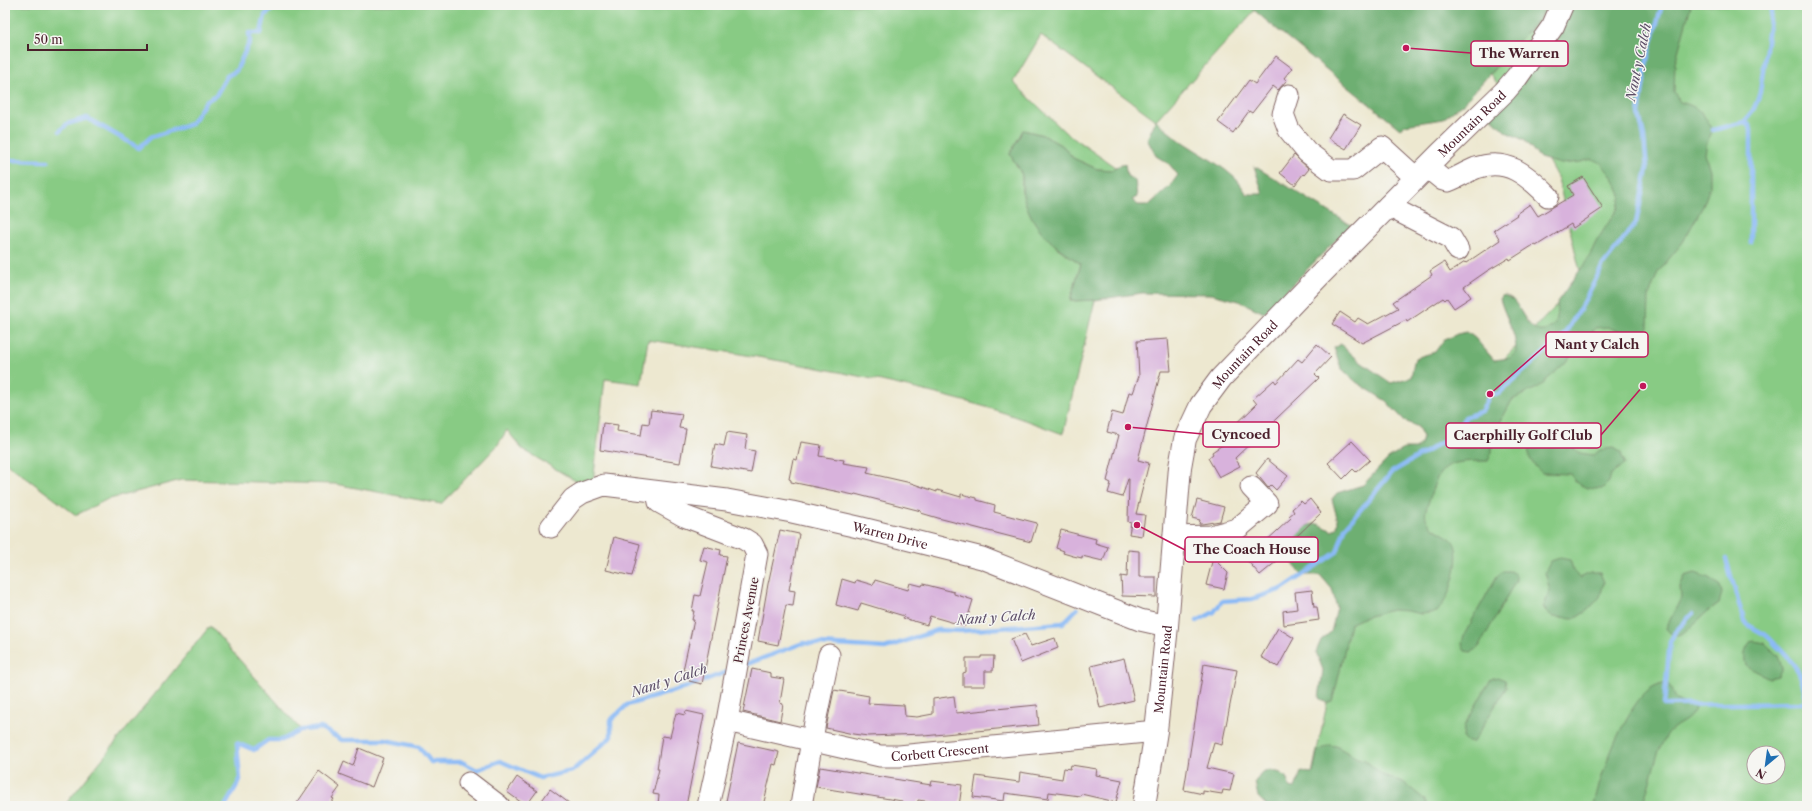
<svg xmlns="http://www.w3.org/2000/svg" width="1812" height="811" viewBox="0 0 1812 811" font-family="'Libre Caslon Text',serif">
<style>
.green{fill:#88cb84;stroke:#697558;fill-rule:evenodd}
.forest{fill:#6eaf72;stroke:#5c674e}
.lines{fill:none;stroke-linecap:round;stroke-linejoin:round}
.stream{stroke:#8abaf6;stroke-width:4.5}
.building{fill:#d8b2dc}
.minor-casing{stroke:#836565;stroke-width:23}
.major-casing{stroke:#836565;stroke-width:24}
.minor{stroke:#fff;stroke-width:21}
.major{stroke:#fff;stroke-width:22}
.labels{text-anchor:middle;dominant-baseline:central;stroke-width:3;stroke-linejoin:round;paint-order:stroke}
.street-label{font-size:12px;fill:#4a1f2b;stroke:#f6f6f2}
.water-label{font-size:13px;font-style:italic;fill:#5d4e68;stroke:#f6f6f2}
.leader{fill:none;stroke:#c2185b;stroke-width:1.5}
.callout-dot{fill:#c2185b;stroke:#f6f6f2;stroke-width:1.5}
.callout{fill:#f6f6f2;stroke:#c2185b;stroke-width:1.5}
.callout-label{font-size:13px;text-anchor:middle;font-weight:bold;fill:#4a1f2b}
</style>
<rect width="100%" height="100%" fill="#f6f6f2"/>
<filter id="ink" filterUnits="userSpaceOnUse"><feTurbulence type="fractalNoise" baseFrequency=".025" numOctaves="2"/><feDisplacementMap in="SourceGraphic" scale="8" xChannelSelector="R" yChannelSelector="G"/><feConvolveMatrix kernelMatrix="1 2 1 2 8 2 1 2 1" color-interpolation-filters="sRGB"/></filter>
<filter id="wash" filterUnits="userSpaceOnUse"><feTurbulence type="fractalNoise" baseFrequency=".012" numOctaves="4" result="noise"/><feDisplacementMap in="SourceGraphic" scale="16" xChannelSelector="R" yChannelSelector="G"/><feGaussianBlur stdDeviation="0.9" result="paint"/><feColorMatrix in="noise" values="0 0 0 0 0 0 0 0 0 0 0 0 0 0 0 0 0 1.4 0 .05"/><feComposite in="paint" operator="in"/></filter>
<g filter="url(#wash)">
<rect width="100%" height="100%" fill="#ede8d0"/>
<path class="green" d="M5,5H1248L1255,10L1156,120L1041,35L1013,82L1066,133L1115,167L1112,170L1097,169L1073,158L1064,147L1043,135L1023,130L1010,154L1022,175V192L1059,249L1081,264L1070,301L1095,300L1063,434C1038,425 1012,415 986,407C875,376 761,356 648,340L641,384L605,379L593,483H579L522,449L507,430L497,446L441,504L335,484L181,480L106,500L76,515L5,462Z
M1544,5H1807V806H1305L1337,657L1399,465L1582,280L1558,179L1525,119L1490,74L1539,18ZM1754,753H1778V777H1754Z
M210,626L301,730L282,740H268L254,750L237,743L240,780L225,806H64Z"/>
<path class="forest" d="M1248,5H1544L1539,18L1464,103L1443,119L1405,125L1400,129L1268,22Z
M1562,5H1691L1675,63L1674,92L1680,102C1698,106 1704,114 1713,130L1707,142L1705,154L1710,170V187L1703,206L1683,242L1658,272L1649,296L1648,328L1640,337L1630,336L1608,327L1595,328L1564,364L1539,387L1512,400L1492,438V452L1488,461C1453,462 1440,459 1430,498C1428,504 1424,512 1426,518C1429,528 1443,533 1451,539C1464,550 1452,590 1444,602C1442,606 1439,609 1437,612L1421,614L1407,611L1392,610L1363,618L1350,624C1344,650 1340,676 1332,701L1326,703L1319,698L1323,670L1316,652L1321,640L1331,632L1337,608L1332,589L1320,575H1303C1298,570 1290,562 1289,555C1287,539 1302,523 1318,524C1322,525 1328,529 1332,531L1337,528L1338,521L1332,499L1337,493L1363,485L1388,459L1404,449H1418L1421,445L1423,437L1418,427L1405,421L1386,401L1356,382L1341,368L1334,348L1340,344L1362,363L1391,383L1411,377L1415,358L1435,352L1443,341L1457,334L1467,332L1475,338L1494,360L1510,358L1516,352C1517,334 1505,317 1500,299L1503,295C1505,296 1510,297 1512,299C1521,306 1531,342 1550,328C1559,321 1558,312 1557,302L1588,259L1596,242L1618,208L1621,195L1613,178L1601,163L1592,159L1581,162L1561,164L1540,158L1524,140L1506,132L1484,111Z
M1156,120C1179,145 1212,156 1236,179C1240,183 1243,189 1247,194H1263L1254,166L1351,225L1264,313L1239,301L1211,294L1142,293L1095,300L1070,301L1081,264C1052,244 1033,231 1023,195C1021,188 1023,182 1022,176C1021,169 1013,161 1010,154L1023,130L1043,135L1064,147L1073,158L1097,169L1112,170L1115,167L1125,164L1127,176L1135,180L1137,197L1132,200L1138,205H1149L1170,186L1178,175L1169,164L1156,156L1147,139Z
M1538,435H1552L1570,445L1579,453L1594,455L1600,450L1613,448L1621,453L1624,463L1619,469L1611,474L1609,482L1602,489C1586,489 1579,487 1570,474L1542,473C1528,460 1522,450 1538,435Z
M1560,558L1570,560L1574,572L1580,578L1590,573H1600L1604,582L1600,597L1588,610L1576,618L1553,617L1543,608L1550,591L1545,572L1551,561Z
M1503,571H1510L1516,575V580L1479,647L1471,652L1465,651C1461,645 1462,642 1464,635L1497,576Z
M1695,573L1709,578L1720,586L1722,593L1719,603L1708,611L1682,635C1674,635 1670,635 1666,628L1681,598L1680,586L1685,576Z
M1752,641L1765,643L1778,656L1782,668L1778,676L1769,678L1746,666C1743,655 1745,649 1752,641Z
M1497,677L1505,680L1506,688L1473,742H1467L1463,738L1464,726L1491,679Z
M1665,682C1673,686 1671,692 1675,698C1679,704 1689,704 1696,705C1691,725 1674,721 1665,738C1653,759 1652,784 1641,806H1594C1599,777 1626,704 1651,688C1655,685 1661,684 1665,682Z
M1329,745L1336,746L1357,758L1365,760L1382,775L1403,782L1424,799L1428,806H1267L1258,797L1255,782L1260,774L1270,770L1281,773L1286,777L1290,787L1295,788L1301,772L1313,773L1317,752Z"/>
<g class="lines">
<path class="stream" d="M1744,122C1753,113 1757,104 1760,92L1772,5
M1713,130L1744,122L1748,124L1751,129V242
M60,131L67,124L87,118L139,148L151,137L191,124L206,101L216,95L227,76L236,71L250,41L249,33H261L265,15L278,5
M5,160L48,161
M1692,614L1675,632L1670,642L1664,705L1807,703C1801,673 1801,671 1780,649C1775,645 1772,640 1767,636C1759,630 1750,628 1744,621L1726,559
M1197,621L1214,612L1222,601L1252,599L1282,589L1337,552L1345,528L1392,472L1459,432L1465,417L1482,411L1490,394H1498L1564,335L1583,304L1603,265L1636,223L1647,169L1644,137L1639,114L1647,60L1662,5
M742,666L803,643L885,648L938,630L961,631L1063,623L1077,609
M225,806L240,780L237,743L254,750L268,740H282L301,730L321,728L342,740H385L419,747L431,762H462L477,770L500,761L540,778L572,771L611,737V720L627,705L684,688L729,671"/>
</g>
<g id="blocks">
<path class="building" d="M1276,56L1292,68L1284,78L1287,80L1278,90L1273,86L1252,113L1249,111L1233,133L1218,122L1249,80L1255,84Z
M1343,114L1361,125L1346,149L1328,138Z
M1294,155L1309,169L1304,175L1303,174L1295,185L1280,173Z
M1583,177L1603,208L1573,228L1571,224L1536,246L1535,244L1510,260L1509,258L1487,271L1464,287L1471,297L1454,308L1447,298L1445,300L1443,298L1407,322L1406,320L1362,343L1332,324L1340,312L1355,322L1358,318L1368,324L1398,308L1393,302L1432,275L1430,271L1444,262L1450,272L1465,262L1466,263L1500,240L1494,230L1517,215L1516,214L1530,204L1538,216L1573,195L1568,186Z
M1168,339L1171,371H1161L1138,460L1149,463L1136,514L1145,515L1142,536L1129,534L1131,523L1128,522L1129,479H1128L1122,497L1108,493L1111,483L1107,481L1119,435L1107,432L1112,412L1123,415L1129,392L1133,393L1139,376L1137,341Z
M1317,344L1331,357L1315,374L1319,378L1235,458L1240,466L1219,477L1208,458L1213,454L1212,452L1230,440L1225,435L1257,404L1253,399L1274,380L1276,383L1298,359L1302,362Z
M651,410L682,414L679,428L686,429L680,463L600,450L603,423L618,425L617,431L641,435L643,423L649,424Z
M727,432L747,435L745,449L755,451L751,473L711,466L715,444L724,446Z
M1352,441L1370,460L1356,472L1353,469L1343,479L1328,463Z
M801,442L821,445L819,456L844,460L843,463L869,467L867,473L911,483L937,492V490L961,497V494L977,498V500L995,505L994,512L1037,523L1031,542L938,518L921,513V511L855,494L854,495L791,482V480L789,479L793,459L797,460Z
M1267,459L1288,476L1276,490L1271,485L1268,488L1256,473Z
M1310,499L1321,513L1295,538L1299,543L1260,575L1245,558L1263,542L1264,543L1291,518L1289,516L1294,512L1292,509L1301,501L1304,504Z
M1197,500L1224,507L1220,521L1202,524H1199L1200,520L1192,518Z
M780,530L799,534L789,590L795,591L793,606L786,605L778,645L758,641L768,584Z
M1061,530L1096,539L1095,543L1108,547L1103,561L1082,556V558L1073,556L1063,553L1064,551L1056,548Z
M614,537L640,544L632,576L606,570Z
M704,546L721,550L720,555L727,556L702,684L689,681L691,672L683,670L694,620H692L694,611H692L695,595L700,596L708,562L700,560Z
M1128,550L1139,551V577H1156V597L1122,596L1121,576L1127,577Z
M1213,558L1228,573L1224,589L1206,585Z
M842,579L855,583L856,580L873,585L875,580L908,590L910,583L922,586L923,584L954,592V594L973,600L965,626L930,616L927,625L903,618L904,616L861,603L858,611L836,605Z
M1312,590L1314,607H1317L1319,620L1284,625L1283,611L1297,609L1295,592Z
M1278,628L1294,638L1278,667L1261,657Z
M1025,634L1031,646L1055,638L1058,648L1021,663L1011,639Z
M981,656H994L993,671H985V686H963V673L966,672V658H981Z
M1124,658L1134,700L1100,708L1091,666Z
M1204,664L1237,670L1222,745L1214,743L1207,768L1234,774L1230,791L1223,790L1222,794L1203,791V794L1184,790Z
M752,669L771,673V677L784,679L780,703L783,704L780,721L743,712Z
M834,690L869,696L868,703L904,705L905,716L917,717L933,714V699L954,696L956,713L1037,705L1039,725L924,736V734L868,736L853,734L826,728Z
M686,711L704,715L686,806L658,804L659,795L653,794L659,769H657L662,736L670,737L676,713L685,715Z
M738,743L779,752L776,765L773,764L763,806H725Z
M359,748L383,758L372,787L339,774L344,762L353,766Z
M1071,765L1097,769L1096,775L1122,780L1116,802L1081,794L1080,796L1049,792L1048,799L1005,793L1004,801L973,797L976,776L1019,782L1020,772L1062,779L1064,768L1070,769Z
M820,767L931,785L932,781L962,785L959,806L918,800L917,806H902V801L816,787Z
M319,771L340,787L332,798L334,799L329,806H295Z
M517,777L537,791L526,806L507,792Z
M550,789L573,806H538Z"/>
</g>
</g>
<g filter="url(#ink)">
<use href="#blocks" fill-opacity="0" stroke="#836565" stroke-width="1"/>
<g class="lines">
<defs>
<g id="minor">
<path d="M1289,95L1283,114L1289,130L1307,152L1331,170H1353L1382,147L1416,178"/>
<path d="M1427,167L1443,180L1448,181C1457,178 1466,172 1476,168C1507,157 1527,175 1548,196"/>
<path d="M1388,206L1451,238L1458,250"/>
<path d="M657,493L659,502L684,516L744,539L752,544L757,554L727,721L708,806"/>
<path id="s1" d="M551,527L573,499L582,493L604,485L727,500L792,512L858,527L982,558L1140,620L1167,626"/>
<path d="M1174,537L1211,536L1237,529L1267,504L1251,487"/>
<path id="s2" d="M727,721L880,756H899L1156,731"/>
<path d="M469,783L499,806"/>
<path d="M801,806L815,722L829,655"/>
</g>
<g id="major">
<path id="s3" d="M1144,806L1156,731L1167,626L1180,467L1185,439L1201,405L1221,378L1320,275L1441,153L1505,91L1517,77L1553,26L1562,5"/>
</g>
</defs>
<use href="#minor" class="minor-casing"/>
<use href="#major" class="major-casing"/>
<use href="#minor" class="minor"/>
<use href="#major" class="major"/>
</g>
</g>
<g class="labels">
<g class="street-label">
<text stroke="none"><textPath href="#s3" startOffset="798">Mountain Road</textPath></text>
<text stroke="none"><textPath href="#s3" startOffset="474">Mountain Road</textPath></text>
<text stroke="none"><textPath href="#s1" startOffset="361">Warren Drive</textPath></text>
<text transform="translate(746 620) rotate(-79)">Princes Avenue</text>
<text stroke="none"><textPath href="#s3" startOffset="138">Mountain Road</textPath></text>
<text stroke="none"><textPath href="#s2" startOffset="217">Corbett Crescent</textPath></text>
</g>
<g class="water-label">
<text transform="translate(1638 62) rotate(-78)">Nant y Calch</text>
<text transform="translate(996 617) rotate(-4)">Nant y Calch</text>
<text transform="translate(669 680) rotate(-18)">Nant y Calch</text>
</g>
</g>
<path class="leader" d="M1406 48L1471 53M1490 394L1546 345M1128 427L1203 434M1643 386L1601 435M1137 525L1185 550"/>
<g class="callout-dot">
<circle cx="1406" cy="48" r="4"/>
<circle cx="1490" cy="394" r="4"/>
<circle cx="1128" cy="427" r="4"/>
<circle cx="1643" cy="386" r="4"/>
<circle cx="1137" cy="525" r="4"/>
</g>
<g class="callout">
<rect x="1471" y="41" width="97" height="25" rx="4"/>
<rect x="1546" y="332" width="102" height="25" rx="4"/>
<rect x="1203" y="422" width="76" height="25" rx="4"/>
<rect x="1446" y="423" width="155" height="25" rx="4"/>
<rect x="1185" y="537" width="133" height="25" rx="4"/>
</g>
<g class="callout-label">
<text x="1519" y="58">The Warren</text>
<text x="1597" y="349">Nant y Calch</text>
<text x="1241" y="439">Cyncoed</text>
<text x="1523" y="440">Caerphilly Golf Club</text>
<text x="1252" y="554">The Coach House</text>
</g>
<rect width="1812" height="811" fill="none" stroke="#f6f6f2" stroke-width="20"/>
<g transform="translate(1766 765) rotate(209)"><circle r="19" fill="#f6f6f2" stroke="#b1a0a2"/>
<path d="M0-3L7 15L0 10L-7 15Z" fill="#1f6fb2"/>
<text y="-6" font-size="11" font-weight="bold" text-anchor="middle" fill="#4a1f2b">N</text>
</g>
<path d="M28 44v6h119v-6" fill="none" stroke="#4a1f2b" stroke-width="2"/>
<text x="34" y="44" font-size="12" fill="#4a1f2b" stroke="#f6f6f2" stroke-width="3" paint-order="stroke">50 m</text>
</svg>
